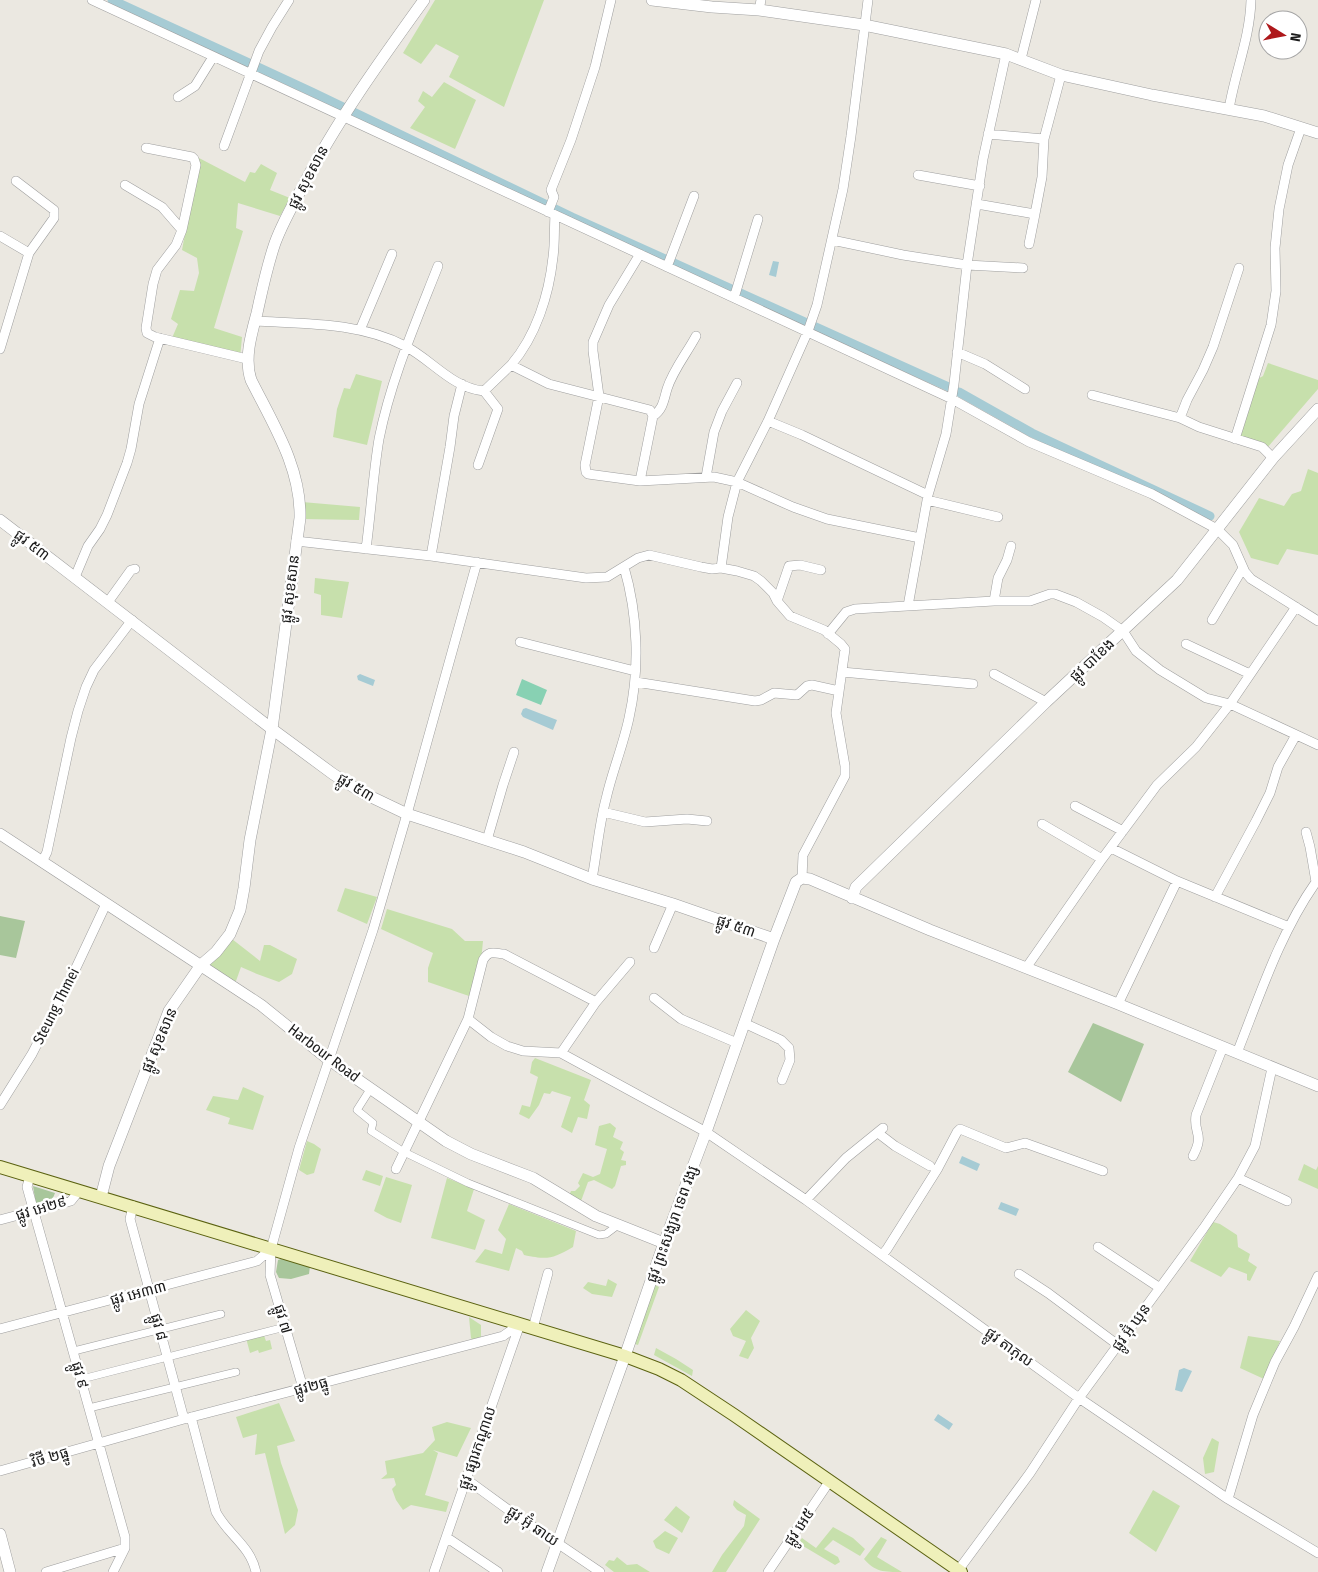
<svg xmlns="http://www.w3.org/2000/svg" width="1318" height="1572" viewBox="0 0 1318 1572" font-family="'Fira Sans Condensed','Noto Sans Khmer',sans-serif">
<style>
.grass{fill:#c7e0ac}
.forest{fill:#a8c69b}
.pitch{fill:#88d1b3}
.water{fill:#a6cbd4}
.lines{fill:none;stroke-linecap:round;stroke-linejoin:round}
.canal{stroke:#a6cbd4;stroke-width:9}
.pedestrian-casing{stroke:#9f9f9f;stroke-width:8}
.minor-casing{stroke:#9f9f9f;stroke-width:10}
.tertiary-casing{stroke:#9f9f9f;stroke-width:12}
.secondary-casing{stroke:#5b6211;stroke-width:14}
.pedestrian{stroke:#fff;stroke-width:7}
.minor{stroke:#fff;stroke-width:9}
.tertiary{stroke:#fff;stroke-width:11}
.secondary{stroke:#eff0ba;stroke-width:12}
.labels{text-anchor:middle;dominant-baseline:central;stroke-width:5;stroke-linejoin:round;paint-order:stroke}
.street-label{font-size:15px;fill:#1b1b1b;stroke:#fff}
</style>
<rect width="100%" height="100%" fill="#ebe8e1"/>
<path class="grass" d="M435,0H544L504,107L449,77L459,56L436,44L421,64L403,53Z
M444,82L476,100L455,149L410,128L425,107L418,101L423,91L432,97Z
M199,158L245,182L250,172L255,173L261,164L277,173L270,190L290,198L280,216L238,203L236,228L243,231L214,328L242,337L240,358L172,338L178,324L171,319L180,290L194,291L199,273L197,258L182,250Z
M1268,363L1318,380V389L1267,448L1238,437L1256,380L1263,376Z
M356,374L382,381L367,445L333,437L337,409L344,388L350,389Z
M1308,469L1318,473V555L1287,549L1278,565L1251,558L1239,532L1259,498L1284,506L1292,494L1301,491Z
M302,502L360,507L359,520L303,519Z
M315,578L349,582L342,618L321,615V595L314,593Z
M345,888L377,897L367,924L337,911Z
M387,909L452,929L465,941H483L481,961L469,996L428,982V968L433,953L381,929Z
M232,939L260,961L264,945H270L297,959L292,974L279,982L257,974L241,967L236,981L226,980L208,964Z
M535,1058L591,1080L584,1100L590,1105L587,1119L578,1117L572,1133L561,1127L571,1097L552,1091L550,1094L544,1093L539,1105L529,1119L519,1114L522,1105L530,1107L538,1077L530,1073L532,1062Z
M243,1087L264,1096L253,1130L228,1124L230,1118L206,1110L213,1096L238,1100Z
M610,1123L616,1128L613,1137L623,1142L620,1149L624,1152L621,1160L626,1161V1165L621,1166L615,1186L612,1189L594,1180L588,1182L581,1201L569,1196L571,1191H575L580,1186L578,1183L583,1173L593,1177L600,1174L607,1149L595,1145L599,1126Z
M307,1141L314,1144L321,1149L314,1173L307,1175L299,1170Z
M1304,1164L1316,1170L1318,1166V1189L1298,1180Z
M366,1170L383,1176L380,1186L362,1180Z
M386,1177L412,1185L401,1223L387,1218L374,1211Z
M447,1178L474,1189L467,1211L485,1220L475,1250L431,1238Z
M509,1204L576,1231L573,1247C552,1259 548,1260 524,1255L522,1251L516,1248L509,1271L475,1262L485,1249L502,1254L506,1239L498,1230Z
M1213,1222L1220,1224L1237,1235L1238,1247L1250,1254L1248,1261L1257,1267L1250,1281L1247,1280V1274L1229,1267L1221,1277L1190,1261Z
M608,1279L617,1284L612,1297L592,1294L583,1288L588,1282L606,1286Z
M653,1284L659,1287L638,1345L632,1343Z
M746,1310L760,1321L751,1338L754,1348L748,1359L739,1356L746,1341L733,1336L730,1329Z
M469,1317L481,1325V1337L474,1342L471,1338Z
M263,1333L266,1341L270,1340L272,1349L259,1353L258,1350L250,1353L246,1338Z
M1248,1336L1280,1341L1264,1379L1240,1368Z
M656,1348L676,1359L693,1370L692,1376L654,1355Z
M279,1403L295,1441L277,1446L281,1463L298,1510L295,1525L285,1534L265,1453L255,1455L257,1434L243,1438L236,1417Z
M447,1422L471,1428L457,1457L433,1450L438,1453L425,1495L449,1502L446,1512L411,1505L403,1510L396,1500L392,1489L396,1485L394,1478L381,1479L387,1474L385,1461L423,1453L435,1440L432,1427Z
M1212,1438L1219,1442L1214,1472L1205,1474L1203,1458Z
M1153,1490L1180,1506L1156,1552L1129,1533Z
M734,1500L760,1519L726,1572H712L722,1555L744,1526L746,1515L737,1510L733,1505Z
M676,1506L690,1517L682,1533L664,1520Z
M833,1527L853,1538L865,1549L860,1556L833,1540L824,1549L838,1557L840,1562L835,1565L798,1543L802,1538L816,1548Z
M665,1531L678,1538L669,1554L656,1548L653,1541Z
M881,1537L887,1540L877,1557L902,1572C884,1572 875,1572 864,1559Z
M617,1557L627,1565L637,1564L650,1572H614L605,1565L609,1560L614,1561Z"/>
<path class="forest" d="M0,916L25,921L16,958L0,955Z
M1093,1023L1144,1044L1121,1102L1068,1072Z
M33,1186L55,1193C52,1203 45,1203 36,1205Z
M281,1259L310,1266L309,1274L291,1279L279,1278L276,1272L278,1260Z"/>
<path class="pitch" d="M522,679L547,690L541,705L516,695Z"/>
<path class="water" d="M773,261L779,262L776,277L769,275Z
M360,674L375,680L373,686L358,680L357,676Z
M526,708L557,720L553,730L523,717L521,714L523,709Z
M962,1156L980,1164L977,1171L959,1163Z
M1001,1202L1019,1209L1016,1216L998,1209Z
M1184,1368L1192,1371L1182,1392L1175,1390L1179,1370Z
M938,1414L953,1424L949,1430L934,1420Z"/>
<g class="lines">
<path class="canal" d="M112,0L312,92L572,217L951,388
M959,392L1032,433L1210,516"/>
<defs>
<path id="pedestrian" d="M371,1088L357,1110L373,1123L371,1131L404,1152L468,1183L599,1235L606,1234L618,1225
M74,1351L221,1314
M82,1379L285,1327
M89,1408L236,1372"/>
<path id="minor" d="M92,0L952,399L1029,442L1152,494L1217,529L1233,545L1245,572L1251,579L1318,621
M759,10L761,0
M1021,59L1036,0
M178,97L195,86L213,57
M1229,109C1235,72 1250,38 1251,0
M988,134L1044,139
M224,146L259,51L272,27L289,0
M146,148L192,157L194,159L196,165L182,230L176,245L157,270L153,284L146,328L147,333L155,337L247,359
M918,175L980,186
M125,185L162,207L182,230
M977,204L1035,214L1029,244
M548,212L554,197L551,190L571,140L595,67L611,0
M1035,214L1042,177L1044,139L1061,75
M0,236L29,253
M832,240L903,255L967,265L1023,268
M640,254L609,305L593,342V351L599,396L585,465L586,472L588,474L640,481L714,477L737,482L793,507L827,519L920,538
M667,267L694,196
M734,298L758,219
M255,321C305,324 359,322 405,346C432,360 452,388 484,391L498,409L478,465
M360,330L392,254
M0,349L29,253L54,218V210L16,181
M957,352L985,364L1025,389
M511,365C536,336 549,295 553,257C555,243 554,229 555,215
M484,391L511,365L549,384L650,410L653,416L640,481
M1092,395L1180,418L1199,427L1262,447L1273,458
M653,416C663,410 664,399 667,389C673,370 687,353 696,336
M1180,418L1187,400L1203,370L1213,347L1239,268
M768,421L802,435L928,495
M1235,439L1271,325L1276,291L1275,248L1279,209L1288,165L1301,128
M706,477L714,432L722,411L737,383
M927,500L998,517
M296,541L431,556L586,578L607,577L638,558L649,555L701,567L712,569L721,568L737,571L754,576L761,581L773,593L777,601L790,616L824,630L841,644L845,649L836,713L845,766V776L803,855L802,878
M366,549C371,512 373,475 379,439C391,379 416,322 438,266
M431,556L450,447L454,416L462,384
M721,568L728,517L737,482L768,421L808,331L817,305L843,189L851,136L868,0
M75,577L88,546L100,529L107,515L127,463L131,449L139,404L160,338
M777,601L789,566L800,565L821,570
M994,601L998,578L1007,560L1011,546
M108,602L131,570L135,569
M908,606L928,495L946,434L954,384L967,265L983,159L1006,54
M1212,620L1243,568
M828,634L846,612L855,609L994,601H1030L1050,594H1055L1076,602L1103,617L1123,631L1136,651L1160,670L1206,698L1230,704L1318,745
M520,642L635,671
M1186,644L1250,674
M842,672L973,684
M994,674L1046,702
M636,682L755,701L761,700L774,693L797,695L807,686L812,685L839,691
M1075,806L1123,831
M603,812L645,822L687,819L707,821
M1042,824L1102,859
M487,840L503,785L514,752
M1111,848L1177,881L1289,927
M42,862L47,852L71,738L78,711L86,687L94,670L132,620
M592,879C597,852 599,825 606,799C612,772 623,746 629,718C640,669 638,615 624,567
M1215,897L1256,821L1270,793L1278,767L1296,735
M654,948L673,904
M1026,968L1102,859L1157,785L1196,747L1230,704L1296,607
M654,998L681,1019L737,1043
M1118,1004L1177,881
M468,1019L491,1037L507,1046L523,1051L561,1053L706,1132L806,1200L1079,1398L1228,1499L1318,1553
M744,1023L781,1040L789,1048L790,1060L782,1080
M561,1053L596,1002L630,962
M1237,1053C1260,995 1280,933 1316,882L1310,847L1306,832
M0,1105L32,1054L74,972L106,904
M878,1133L895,1146L930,1166
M1193,1156C1205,1133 1193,1134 1196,1115L1223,1047
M396,1169L468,1019L483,960C489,950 493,953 504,954L596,1002
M30,1176L27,1187L125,1537V1548L113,1572
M1238,1178L1287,1201
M806,1200L846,1158L883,1128
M133,1206L130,1219L184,1419
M0,1220L71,1201L79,1191
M1098,1247L1160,1288
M882,1255L887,1249L938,1168L957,1132L960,1129L1006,1148L1025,1143L1103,1171
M1019,1274L1048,1293L1118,1345
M533,1328L548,1273
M0,1329L257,1261L271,1249
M303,1388L270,1275L271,1249L299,1148L373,930L407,814L477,562
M191,1417L216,1512C228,1535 250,1545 256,1572
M0,1471L184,1419L503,1336L520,1324
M466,1479L510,1511L600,1572
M1228,1499L1253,1415L1275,1362L1294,1327L1318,1276
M446,1537L498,1572
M46,1572L125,1548
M434,1572L520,1324
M768,1572L829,1482
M957,1572L1030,1473L1079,1398L1203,1229L1238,1178L1255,1146L1272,1068"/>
<path id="tertiary" d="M652,0L712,7L759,10L864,25L1006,54L1061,75L1152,95L1264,116L1318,133
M0,520L272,729L333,774L363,793L407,814L524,852L592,879L673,904L774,939
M0,834L261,1005L328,1059L446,1141L471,1154L533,1178L596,1216L664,1243
M852,898L856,887L1046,702L1177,580L1273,458L1318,409
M101,1197L109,1166L169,1011L201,965L216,952L230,934L240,910L244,888L250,840L272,729L300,518C301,467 273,424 251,380C244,359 251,335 257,313C262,290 267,266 275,243C282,224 292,206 302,188C336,122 380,61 424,0
M0,1534L10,1572
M547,1572L625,1356L664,1243L706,1132L774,939L796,882L802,878L810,879L930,930L1118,1004L1318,1086"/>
<path id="secondary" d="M0,1167L625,1356L659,1369L681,1380L734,1415L961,1572"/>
</defs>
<use href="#pedestrian" class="pedestrian-casing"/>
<use href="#minor" class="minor-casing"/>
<use href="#tertiary" class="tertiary-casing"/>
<use href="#secondary" class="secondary-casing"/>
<use href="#pedestrian" class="pedestrian"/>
<use href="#minor" class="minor"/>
<use href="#tertiary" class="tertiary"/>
<use href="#secondary" class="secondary"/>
</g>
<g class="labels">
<g class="street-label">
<text transform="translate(308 177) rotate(-62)">ផ្លូវ សុខសាន</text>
<text transform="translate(32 545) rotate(37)">ផ្លូវ ៥៣</text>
<text transform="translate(290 589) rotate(-83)">ផ្លូវ សុខសាន</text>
<text transform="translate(1092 660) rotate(-43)">ផ្លូវ បាខែង</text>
<text transform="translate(356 787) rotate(31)">ផ្លូវ ៥៣</text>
<text transform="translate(736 926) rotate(19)">ផ្លូវ ៥៣</text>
<text transform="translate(56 1006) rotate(-63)">Steung Thmei</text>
<text transform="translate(159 1040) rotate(-67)">ផ្លូវ សុខសាន</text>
<text transform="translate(324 1053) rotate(37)">Harbour Road</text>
<text transform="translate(41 1208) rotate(-17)">ផ្លូវ អេ២៩</text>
<text transform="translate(672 1224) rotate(-70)">ផ្លូវ ព្រះសង្ឃរា ទេព វង្ស</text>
<text transform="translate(138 1293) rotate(-15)">ផ្លូវ អេ៣៣</text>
<text transform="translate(283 1319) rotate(74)">ផ្លូវ ៧</text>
<text transform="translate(159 1327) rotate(75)">ផ្លូវ ៨</text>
<text transform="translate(1131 1327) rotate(-54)">ផ្លូវ អ៊ុំ ឃុន</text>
<text transform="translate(1009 1347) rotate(36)">ផ្លូវ តាភុល</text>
<text transform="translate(80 1375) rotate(75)">ផ្លូវ ៩</text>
<text transform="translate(311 1386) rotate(-15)">ផ្លូវ២ធ្នូ</text>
<text transform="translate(477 1448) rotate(-71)">ផ្លូវ ផ្សារកណ្តាល</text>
<text transform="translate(50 1457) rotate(-16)">វិថី ២ធ្នូ</text>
<text transform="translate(533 1526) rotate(34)">ផ្លូវ អ៊ុំ ឆាយ</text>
<text transform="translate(799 1527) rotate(-56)">ផ្លូវ អេ៥</text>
</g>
</g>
<g transform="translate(1283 35) rotate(100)"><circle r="24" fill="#ffffff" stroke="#a4a4a4"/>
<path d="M0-4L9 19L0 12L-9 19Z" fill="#ae181b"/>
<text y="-8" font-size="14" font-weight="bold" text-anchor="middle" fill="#1b1b1b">N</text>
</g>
</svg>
